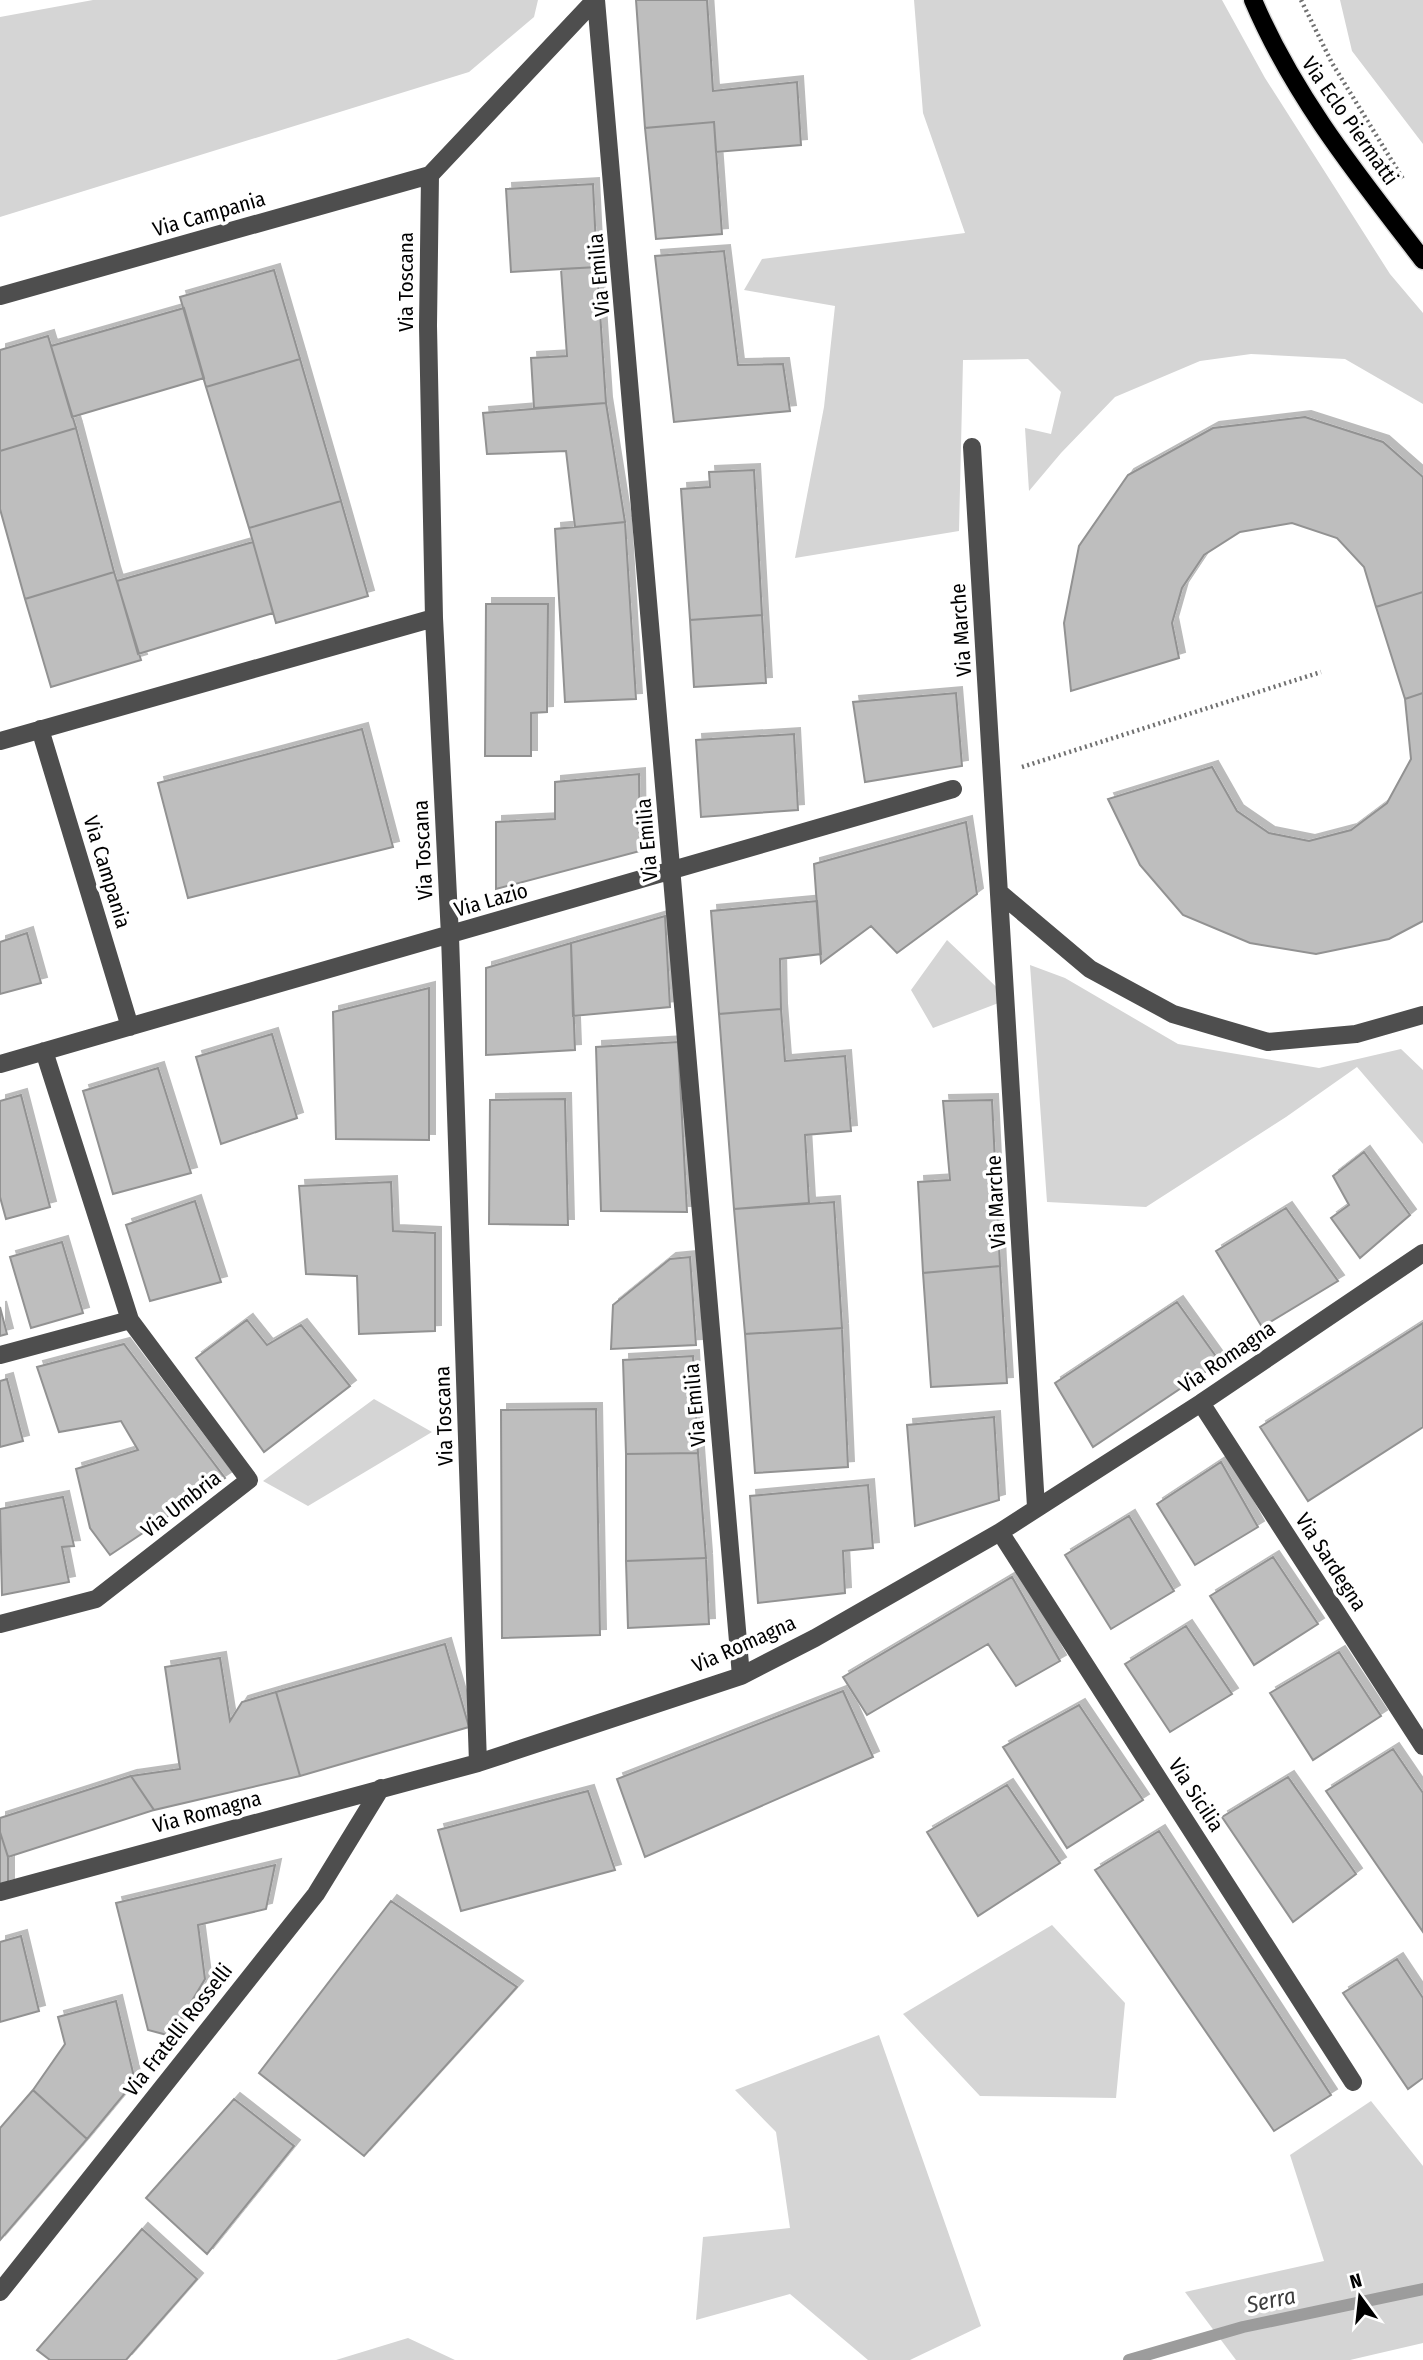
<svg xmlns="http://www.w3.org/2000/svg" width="1423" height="2360" viewBox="0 0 1423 2360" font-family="'Fira Sans Condensed',sans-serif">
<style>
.green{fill:#d5d5d5}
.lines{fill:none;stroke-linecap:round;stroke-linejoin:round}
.stream{stroke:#9c9c9c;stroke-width:12}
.building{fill:#bebebe;stroke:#929292;stroke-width:2;filter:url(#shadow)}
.major-casing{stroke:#dbdbdb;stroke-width:21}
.path{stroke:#707070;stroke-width:4.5;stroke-dasharray:2 3.5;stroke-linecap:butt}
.minor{stroke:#4e4e4e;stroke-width:18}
.major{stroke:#000;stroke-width:18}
.labels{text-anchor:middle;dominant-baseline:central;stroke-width:7;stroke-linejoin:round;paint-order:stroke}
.street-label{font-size:21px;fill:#000;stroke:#fff}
.water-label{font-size:23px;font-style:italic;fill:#3d3d3d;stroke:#fff}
</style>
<defs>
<filter id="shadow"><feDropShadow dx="6" dy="-6" stdDeviation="0" flood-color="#0004"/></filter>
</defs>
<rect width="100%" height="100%" fill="#fff"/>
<path class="green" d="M93,0H538L534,17L469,72L0,217V17Z
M914,0H1222L1265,78L1390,274L1423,313V404L1345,359L1251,354L1200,361L1115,397L1061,453L1029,491L1025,428L1051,434L1061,392L1028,359L963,360L959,531L795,558L824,407L835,306L744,290L762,259L965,233L923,113Z
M1340,0H1423V144L1352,51Z
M947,940L1009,999L933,1028L911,990Z
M1030,965L1065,978L1178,1044L1319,1068L1401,1049L1423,1070V1144L1357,1067L1286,1117L1146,1207L1047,1202Z
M374,1399L432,1432L308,1506L263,1481Z
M1052,1925L1125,2003L1116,2098L980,2096L903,2014Z
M879,2035L981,2326L910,2360H868L790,2294L696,2320L703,2237L790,2228L776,2132L735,2090Z
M1371,2101L1423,2166V2343L1350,2360H1236L1185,2292L1324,2261L1290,2155Z
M408,2338L455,2360H336Z"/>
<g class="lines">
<path class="stream" d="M1129,2360L1243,2327L1423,2289"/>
</g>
<path class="building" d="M636,0H707L713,91L797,82L801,145L716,152L714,122L645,128Z
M714,122L722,234L656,239L645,128Z
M593,184L597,267L511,272L506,189Z
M724,251L738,365L783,364L790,411L674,422L655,256Z
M597,267L606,403L534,408L531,358L567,356L561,269Z
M274,270L300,359L206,387L180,297Z
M184,308L204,378L72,417L51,346Z
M48,336L76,428L0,451V350Z
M300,359L341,501L249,528L206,387Z
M606,403L625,522L575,527L566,451L487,454L483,413Z
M1305,417L1383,442L1423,477V592L1376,607L1364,567L1337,538L1292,523L1240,532L1204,555L1182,588L1172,623L1179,658L1071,691L1064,623L1079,546L1128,475L1213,428Z
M76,428L114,572L25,599L0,509V451Z
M754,470L762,615L690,620L681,489L710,487L709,472Z
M341,501L368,596L276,623L249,528Z
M625,522L636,699L565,702L555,529Z
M253,542L273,613L138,654L117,581Z
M114,572L141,660L51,687L25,599Z
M1423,592V693L1405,699L1376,607Z
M486,604H548L547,712L531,713V756H485Z
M762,615L766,683L694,687L690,620Z
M956,693L962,766L865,782L853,702Z
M1423,693V921L1389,939L1316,954L1250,943L1183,915L1140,865L1108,799L1212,767L1237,811L1269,833L1309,841L1351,830L1387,803L1411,759L1405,699Z
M362,729L393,847L188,898L158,783Z
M794,734L798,810L701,817L696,740Z
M639,774L640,851L496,889V822L555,819V782Z
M966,822L977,894L897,953L871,926L821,963L814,864Z
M817,901L821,954L780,959L781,1009L719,1014L711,911Z
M665,916L670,1007L573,1016L571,943Z
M27,933L41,983L0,994V942Z
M571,943L575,1050L486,1055V968Z
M429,988V1140L336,1139L333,1012Z
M781,1009L785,1061L845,1056L851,1131L805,1135L809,1203L734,1209L719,1014Z
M272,1034L297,1118L221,1144L196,1057Z
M678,1042L687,1212L601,1211L596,1047Z
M158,1068L191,1173L113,1194L83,1091Z
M21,1095L50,1207L6,1219L0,1197V1101Z
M565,1099L568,1225L489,1224L490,1100Z
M992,1100L1000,1266L923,1273L918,1182L950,1180L943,1101Z
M1364,1152L1410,1215L1360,1258L1331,1218L1349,1205L1333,1176Z
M391,1182L393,1231L435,1233V1331L359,1334L357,1276L306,1274L299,1186Z
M195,1201L221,1282L150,1301L126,1225Z
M834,1202L842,1328L745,1334L734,1209Z
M1286,1208L1338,1281L1262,1327L1216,1251Z
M62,1242L83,1313L31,1328L10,1257Z
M690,1257L696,1345L611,1349L613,1305L670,1259Z
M1000,1266L1007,1383L931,1387L923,1273Z
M1177,1302L1220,1362L1093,1447L1055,1383Z
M0,1307L7,1334L0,1336Z
M247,1320L267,1345L301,1325L350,1386L264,1452L196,1358Z
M1423,1323V1427L1308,1501L1260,1427Z
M842,1328L848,1467L755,1473L745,1334Z
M124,1344L225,1478L110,1555L90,1528L76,1469L138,1450L121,1421L59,1432L37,1367Z
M693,1356L698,1453L626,1454L623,1360Z
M7,1379L23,1441L0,1447V1381Z
M596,1409L600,1635L502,1638L501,1410Z
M994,1417L999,1500L915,1526L907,1425Z
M698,1453L706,1558L626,1561V1454Z
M1221,1462L1258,1527L1195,1565L1157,1504Z
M868,1485L873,1548L843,1551L845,1593L758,1603L750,1496Z
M63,1497L74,1546L62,1547L69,1582L2,1595L0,1509Z
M1129,1516L1174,1591L1111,1629L1065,1555Z
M1273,1557L1318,1624L1254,1665L1210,1596Z
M706,1558L709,1624L628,1628L626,1561Z
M1012,1577L1060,1661L1016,1686L988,1644L867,1715L843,1677Z
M1186,1626L1232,1694L1170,1732L1125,1664Z
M445,1644L469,1727L300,1776L276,1692Z
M1339,1652L1381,1716L1313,1760L1270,1693Z
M220,1658L230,1721L242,1702L276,1692L300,1776L154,1810L131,1776L180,1769L165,1667Z
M843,1691L873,1757L645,1857L617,1779Z
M1079,1705L1143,1800L1067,1848L1003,1747Z
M1393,1749L1423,1793V1932L1326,1791Z
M131,1776L154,1810L8,1857L0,1832V1818Z
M1288,1777L1356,1874L1293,1922L1222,1817Z
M1007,1785L1060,1863L978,1916L927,1832Z
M588,1791L615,1870L461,1911L438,1830Z
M1159,1831L1331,2095L1274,2131L1095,1870Z
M0,1832L8,1857V1884L0,1886Z
M275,1865L266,1909L198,1925L205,1979L171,2036L148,2030L116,1903Z
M391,1901L517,1987L364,2156L259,2073Z
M21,1936L39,2011L0,2022V1942Z
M1397,1959L1423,1998V2078L1408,2089L1343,1993Z
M116,2001L135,2081L87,2139L33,2090L65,2044L58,2017Z
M33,2090L87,2139L0,2240V2128Z
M234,2099L294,2146L207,2254L146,2198Z
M142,2229L197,2279L126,2360H50L37,2350Z"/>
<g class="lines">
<defs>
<path id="major" d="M1253,0C1294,97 1359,177 1423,260"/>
</defs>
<use href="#major" class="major-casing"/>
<path class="path" d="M1301,0L1332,63L1403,179
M1022,767L1321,672"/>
<path class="minor" d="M596,0L741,1676
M0,296L430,175
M972,447L1036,1507
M40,729L130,1027
M0,741L434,618
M1001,894L1090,969L1173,1014L1268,1042L1356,1034L1423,1015
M0,1064L953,789
M0,1355L130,1320
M1201,1403L1423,1746
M1000,1532L1353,2082
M0,1624L96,1599L249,1480L130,1320L44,1051
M478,1763L450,936L434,618L428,326L430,175L595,0
M0,1892L478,1763L741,1676L815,1638L1000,1532L1201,1403L1423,1253
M0,2292L316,1894L381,1788"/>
<use href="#major" class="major"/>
</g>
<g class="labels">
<g class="street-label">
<text transform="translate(1350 121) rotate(55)">Via Eclo Piermatti</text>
<text transform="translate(209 214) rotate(-16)">Via Campania</text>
<text transform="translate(599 275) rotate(-95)">Via Emilia</text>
<text transform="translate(406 282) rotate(-90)">Via Toscana</text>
<text transform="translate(961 630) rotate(-94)">Via Marche</text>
<text transform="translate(647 840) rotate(-95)">Via Emilia</text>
<text transform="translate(423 850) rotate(-93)">Via Toscana</text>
<text transform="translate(107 872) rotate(73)">Via Campania</text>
<text transform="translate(491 900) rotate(-16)">Via Lazio</text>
<text transform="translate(996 1202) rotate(-93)">Via Marche</text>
<text transform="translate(1227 1357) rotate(-34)">Via Romagna</text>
<text transform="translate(695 1405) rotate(-95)">Via Emilia</text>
<text transform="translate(444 1416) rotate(-92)">Via Toscana</text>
<text transform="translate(181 1504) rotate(-38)">Via Umbria</text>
<text transform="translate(1331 1562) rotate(57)">Via Sardegna</text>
<text transform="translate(744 1644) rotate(-24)">Via Romagna</text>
<text transform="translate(1196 1795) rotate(57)">Via Sicilia</text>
<text transform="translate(207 1812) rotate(-15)">Via Romagna</text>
<text transform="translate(178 2030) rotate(-52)">Via Fratelli Rosselli</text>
</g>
<g class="water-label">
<text transform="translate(1271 2300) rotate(-12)">Serra</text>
</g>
</g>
<g transform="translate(1360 2297) rotate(345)" stroke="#ffffff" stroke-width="5" paint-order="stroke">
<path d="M0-5L12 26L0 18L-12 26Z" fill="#000000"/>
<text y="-10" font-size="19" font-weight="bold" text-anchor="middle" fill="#000000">N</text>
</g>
</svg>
